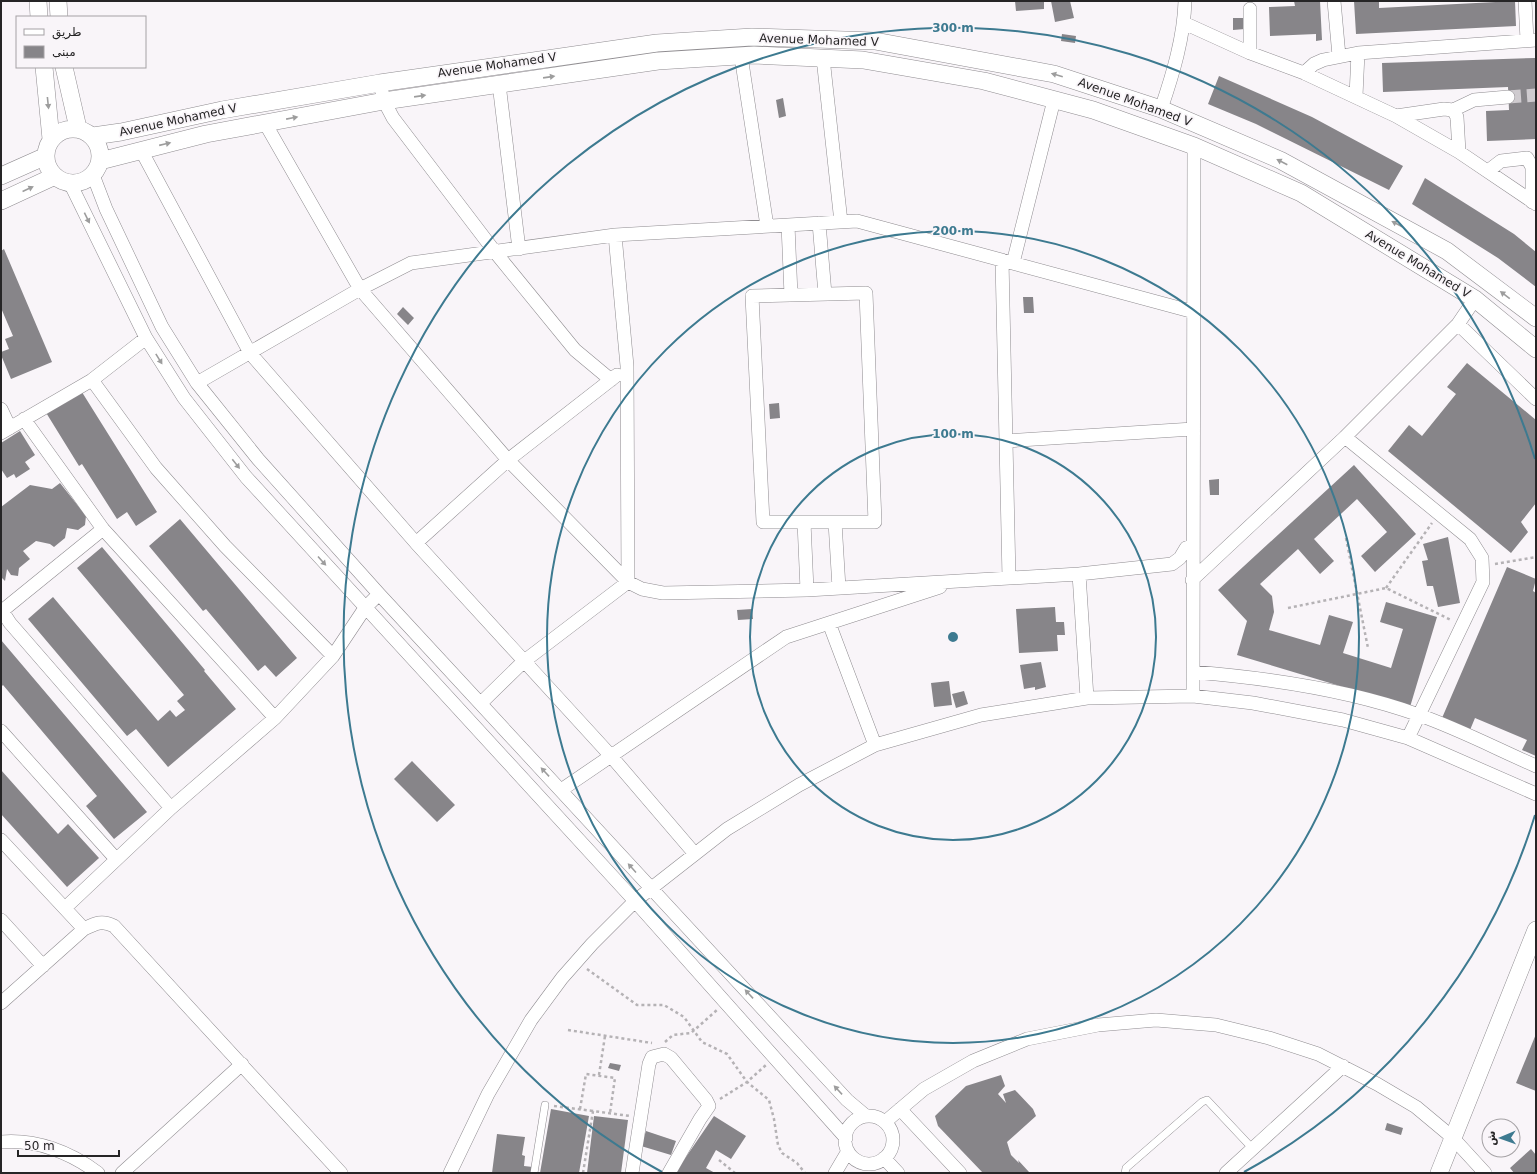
<svg xmlns="http://www.w3.org/2000/svg" width="1537" height="1174" viewBox="0 0 1537 1174" font-family="'DejaVu Sans','Noto Sans Arabic',sans-serif">
<style>
.building{fill:#878589}
.lines{fill:none;stroke-linecap:round;stroke-linejoin:round}
.minor-tunnel{stroke:#cfcbcf;stroke-width:13;stroke-dasharray:13 6;stroke-linecap:butt}
.service-casing{stroke:#8f8c90;stroke-width:8}
.minor-casing{stroke:#8f8c90;stroke-width:14}
.tertiary-casing{stroke:#8f8c90;stroke-width:18}
.path{stroke:#b5b2b5;stroke-width:2.5;stroke-dasharray:3 3;stroke-linecap:butt}
.service{stroke:#fff;stroke-width:7}
.minor{stroke:#fff;stroke-width:13}
.tertiary{stroke:#fff;stroke-width:17}
.oneway{fill:#9d9d9d}
.ring{fill:none;stroke:#3d7a90;stroke-width:2}
.labels{text-anchor:middle;dominant-baseline:central;stroke-width:3.5;stroke-linejoin:round;paint-order:stroke}
.street-label{font-size:12px;fill:#262526;stroke:#f9f5f9}
.centre{fill:#3d7a90;stroke:#f9f5f9;stroke-width:2}
.ring-label{font-size:12px;text-anchor:middle;font-weight:bold;fill:#3d7a90;stroke:#f9f5f9;stroke-width:3.5;stroke-linejoin:round;paint-order:stroke}
</style>
<rect width="100%" height="100%" fill="#f9f5f9"/>
<path class="building" d="M1015,1H1044V9L1016,11Z
M1051,1H1070L1074,18L1055,22Z
M1294,1H1320L1322,40L1316,41V34L1270,36L1269,7L1295,6Z
M1354,1H1379V8L1515,1L1516,26L1356,34Z
M1233,18H1244L1245,29L1233,30Z
M1062,34L1076,36L1075,43L1061,41Z
M1535,58L1536,139L1487,141L1486,111L1509,110L1508,87L1383,92L1382,63Z
M1219,76L1312,117L1403,166L1389,190L1256,124L1208,104Z
M783,98L786,116L779,118L776,100Z
M1425,178L1514,234L1536,252V287L1498,258L1412,204Z
M4,249L52,362L11,379L1,355V352L9,349L5,339L13,336L1,308V251Z
M1023,297H1033L1034,313H1024Z
M403,307L414,318L408,325L397,314Z
M1467,363L1536,420V503L1521,522L1528,532L1511,553L1388,451L1409,425L1422,436L1456,394L1447,387Z
M80,389L157,512L136,526L127,512L117,519L82,464L79,466L45,411Z
M779,403L780,418L770,419L769,404Z
M20,431L35,455L25,462L30,469L16,478L14,474L7,478L1,469V443Z
M1354,465L1416,534L1375,572L1361,556L1387,532L1357,499L1314,539L1334,561L1320,574L1298,549L1260,584L1272,596L1274,612L1269,630L1320,645L1329,615L1353,622L1343,653L1391,668L1403,629L1380,622L1386,602L1437,617L1410,707L1237,655L1247,621L1218,590Z
M1219,479V495H1210L1209,480Z
M60,483L86,516L85,525L78,530L67,528L65,538L54,547L50,544L36,541L23,551L30,559L19,568L18,576L11,575L7,569L5,581L1,577V507L30,485L52,489Z
M180,519L297,658L276,677L265,665L258,671L206,609L203,611L149,546Z
M1448,537L1460,603L1438,607L1433,586H1427L1422,561L1428,560L1423,544Z
M102,547L205,670L204,671L236,709L168,767L136,729L127,736L28,619L53,597L158,721L170,710L176,717L185,710L177,701L184,695L77,568Z
M1507,567L1536,579L1533,591L1536,593V756L1522,750L1527,740L1475,718L1470,730L1442,718Z
M1055,607L1056,622H1064L1065,635H1057L1058,651L1019,653L1016,609Z
M752,609L753,619L738,620L737,610Z
M1,640L147,812L114,839L86,806L97,796L3,685L1,687Z
M1041,662L1046,687L1035,690V687L1024,689L1020,665Z
M949,681L952,705L934,707L931,683Z
M964,691L968,704L956,708L952,694Z
M412,761L455,805L437,822L394,779Z
M1,770L58,834L68,824L99,858L67,887L1,814Z
M1536,1034V1091L1516,1083Z
M610,1063L621,1065L619,1071L608,1068Z
M1001,1075L1005,1086L998,1094L1006,1103L1003,1094L1015,1090L1033,1109L1036,1116L1007,1142L1011,1155L1019,1163L1018,1160L1029,1172L1028,1173H983L938,1126L935,1116L966,1086Z
M551,1109L589,1116L579,1173H540Z
M594,1116L628,1120L621,1173H587Z
M714,1116L746,1136L731,1159L716,1150L706,1168L715,1173H675Z
M1387,1123L1403,1128L1401,1135L1385,1130Z
M646,1131L676,1141L671,1155L641,1146Z
M497,1134L525,1137L522,1155L525,1156L524,1166L533,1167L532,1173H492Z
M1531,1149L1536,1155V1173H1514L1510,1168Z"/>
<g class="lines">
<path class="minor-tunnel" d="M1508,97L1536,95"/>
<defs>
<path id="service" d="M534,1173L545,1105
M1125,1173L1126,1168L1202,1102L1207,1100L1253,1149"/>
<path id="minor" d="M1334,1L1339,56
M1525,1L1527,40
M1250,9V53
M1184,23L1250,53L1304,73L1396,116L1459,152L1536,204
M741,56L767,226
M823,58L841,222
M1304,73L1314,64L1323,60L1358,53L1536,40
M380,83L384,101L393,118L495,252L575,350L611,380
M499,84L519,249
M1356,96L1358,53
M1161,109C1173,74 1184,37 1185,1
M1453,110L1474,100L1508,97
M1396,116L1444,109L1453,110L1457,117L1459,152
M265,123L360,289L508,460L628,582L642,589L663,593L807,590L1079,574L1172,564L1180,558L1186,548L1192,546
M141,150L250,353L416,543L611,756L695,854
M1488,171L1501,161L1527,158L1532,167V202
M93,175L106,209L162,327L197,383L258,459L379,594L847,1100L866,1116
M70,183L146,338L184,398L246,477L635,901L846,1138
M819,223L825,294
M788,225L791,295
M1002,260L1009,578
M1013,263L1054,100
M1458,324L1536,399
M92,380L156,468L225,546L333,656
M197,383L360,289L411,263L615,235L857,221L1194,312
M1,409L10,428
M24,419L103,529L275,718
M1,433L92,380L146,338
M1345,437L1470,539L1482,558L1483,582L1408,738
M1006,441L1193,429
M804,522H875L866,293L752,296L763,522H804L807,590
M835,522L839,588
M416,543L508,460L617,375
M1079,574L1087,698
M1192,580L1345,437L1458,324L1475,299
M1,609L10,623L171,808
M2,611L103,529
M829,623L875,745
M1193,672C1268,678 1347,689 1419,715C1459,729 1497,749 1536,766
M1193,696L1194,146
M481,703L523,662L628,582L627,366L615,235
M1,731L116,859
M561,790L786,637L940,587
M1,840L84,929
M65,908L171,808L275,718L333,656L365,608L379,594
M1,920L43,966
M1,1003L84,929C96,923 102,920 114,926L341,1173
M900,1109L960,1173
M845 1140a24 24 0 1 1 48 0a24 24 0 1 1-48 0Z
M885,1122L924,1089L973,1061L1027,1039L1098,1025L1156,1020L1216,1025L1269,1038L1318,1054L1377,1084L1416,1107L1452,1137L1485,1173
M1,1142C36,1139 70,1152 98,1173
M884,1158L898,1173
M122,1173L242,1064
M450,1173L488,1094L531,1020L562,978L592,944L635,901L727,829L799,785L875,745L981,715L1087,698L1193,696L1253,703L1343,720L1408,738L1536,794
M632,1173L649,1064L652,1057L664,1054L671,1058L706,1100L709,1106L700,1119L669,1173
M835,1173L848,1151
M1226,1173L1343,1066"/>
<path id="tertiary" d="M38,1L39,17
M58,1L59,17
M44,67L51,139
M64,67L78,128
M46 156a27 27 0 1 1 54 0a27 27 0 1 1-54 0Z
M93,136L121,132L222,110L380,83L657,43L752,37L875,41L1054,74L1161,109L1280,160L1447,251L1536,318
M100,161L206,134L384,101L658,61L754,55L863,60L984,81L1093,110L1194,146L1301,193L1475,299L1536,349
M1,176L46,156
M1,201L55,176
M1439,1173L1536,930"/>
</defs>
<use href="#service" class="service-casing"/>
<use href="#minor" class="minor-casing"/>
<use href="#tertiary" class="tertiary-casing"/>
<path class="path" d="M1346,538L1368,648
M1495,564L1536,557
M1386,588L1432,523
M1288,608L1386,588L1451,620
M587,969L637,1005H664L684,1017L702,1042L727,1054L747,1082L769,1100L774,1119L778,1145L782,1153L797,1163L805,1173
M568,1030L652,1043
M665,1042L673,1035L691,1033L717,1010
M599,1075L605,1036
M720,1099L747,1082L766,1065
M554,1106L593,1111
M580,1109L586,1074L615,1078L610,1113
M719,1160L735,1173
M583,1173L593,1111L630,1116"/>
<use href="#service" class="service"/>
<use href="#minor" class="minor"/>
<use href="#tertiary" class="tertiary"/>
</g>
<defs><path id="oneway-solid" d="M-6-.8H1V-3.2L6.5 0L1 3.2V.8H-6Z"/></defs>
<g class="oneway">
<use href="#oneway-solid" transform="translate(1057 75) rotate(-164)"/>
<use href="#oneway-solid" transform="translate(549 77) rotate(-8)"/>
<use href="#oneway-solid" transform="translate(420 96) rotate(-8)"/>
<use href="#oneway-solid" transform="translate(48 103) rotate(84)"/>
<use href="#oneway-solid" transform="translate(292 118) rotate(-11)"/>
<use href="#oneway-solid" transform="translate(165 144) rotate(-13)"/>
<use href="#oneway-solid" transform="translate(1282 162) rotate(-153)"/>
<use href="#oneway-solid" transform="translate(28 189) rotate(-25)"/>
<use href="#oneway-solid" transform="translate(87 218) rotate(64)"/>
<use href="#oneway-solid" transform="translate(1397 224) rotate(-152)"/>
<use href="#oneway-solid" transform="translate(1505 295) rotate(-143)"/>
<use href="#oneway-solid" transform="translate(159 359) rotate(58)"/>
<use href="#oneway-solid" transform="translate(236 464) rotate(52)"/>
<use href="#oneway-solid" transform="translate(322 561) rotate(48)"/>
<use href="#oneway-solid" transform="translate(545 772) rotate(-133)"/>
<use href="#oneway-solid" transform="translate(632 868) rotate(-132)"/>
<use href="#oneway-solid" transform="translate(749 994) rotate(-133)"/>
<use href="#oneway-solid" transform="translate(838 1090) rotate(-133)"/>
</g>
<g class="ring">
<circle cx="953" cy="637" r="203"/>
<circle cx="953" cy="637" r="406"/>
<path d="M1535 815A609 609 0 0 1 1244 1172M662 1172A609 609 0 1 1 1535 459"/>
</g>
<g class="labels">
<g class="street-label">
<text transform="translate(819 40) rotate(2)">Avenue Mohamed V</text>
<text transform="translate(497 65) rotate(-8)">Avenue Mohamed V</text>
<text transform="translate(1135 102) rotate(20)">Avenue Mohamed V</text>
<text transform="translate(178 120) rotate(-12)">Avenue Mohamed V</text>
<text transform="translate(1418 264) rotate(31)">Avenue Mohamed V</text>
</g>
</g>
<circle cx="953" cy="637" r="6" class="centre"/>
<g class="ring-label">
<text x="953" y="32">300 m</text>
<text x="953" y="235">200 m</text>
<text x="953" y="438">100 m</text>
</g>
<rect width="1537" height="1174" fill="none" stroke="#262526" stroke-width="4"/>
<rect x="16" y="16" width="130" height="52" fill="#f9f5f9" stroke="#a5a2a5"/>
<rect x="24" y="29" width="20" height="6" fill="#ffffff" stroke="#a5a2a5"/>
<text x="52" y="36" font-size="12" fill="#262526">طريق</text>
<rect x="24" y="46" width="20" height="12" fill="#878589" stroke="#a5a2a5"/>
<text x="52" y="56" font-size="12" fill="#262526">مبنى</text>
<g transform="translate(1501 1138) rotate(268)"><circle r="19" fill="#f9f5f9" stroke="#a5a2a5"/>
<path d="M0-3L7 15L0 10L-7 15Z" fill="#3d7a90"/>
<text y="-6" font-size="11" font-weight="bold" text-anchor="middle" fill="#262526">ش</text>
</g>
<path d="M18 1150v6h101v-6" fill="none" stroke="#262526" stroke-width="2"/>
<text x="24" y="1150" font-size="12" fill="#262526" stroke="#f9f5f9" stroke-width="3" paint-order="stroke">50 m</text>
</svg>
